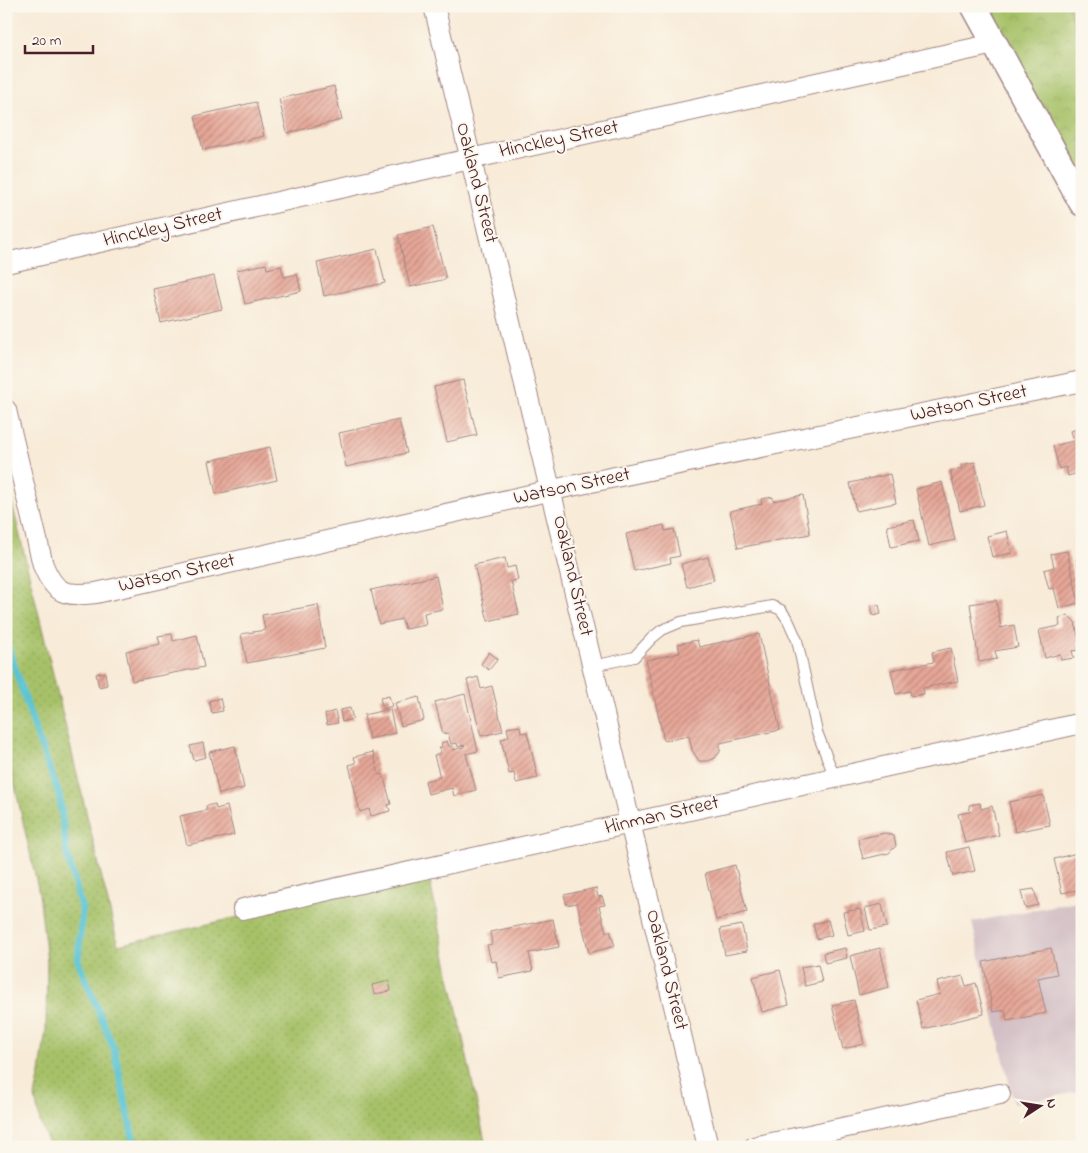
<svg xmlns="http://www.w3.org/2000/svg" width="1088" height="1153" viewBox="0 0 1088 1153" font-family="'Indie Flower',sans-serif">
<style>
.industrial{fill:#d2bec5}
.grass{fill:url(#grass-dots);stroke:#78704a}
.park{fill:url(#park-crowns);stroke:#78704a}
.garden{fill:#a6c168;stroke:#78704a}
.lines{fill:none;stroke-linecap:round;stroke-linejoin:round}
.stream{stroke:#58c3d1;stroke-width:7}
.building{fill:url(#building-hatch)}
.service-casing{stroke:#a18582;stroke-width:12}
.minor-casing{stroke:#a18582;stroke-width:22}
.tertiary-casing{stroke:#a18582;stroke-width:28}
.service{stroke:#fff;stroke-width:10}
.minor{stroke:#fff;stroke-width:20}
.tertiary{stroke:#fff;stroke-width:25}
.labels{text-anchor:middle;dominant-baseline:central;stroke-width:4;stroke-linejoin:round;paint-order:stroke}
.street-label{font-size:20px;fill:#4a1f2b;stroke:#fbf7ec}
</style>
<defs>
<pattern id="grass-dots" width="8" height="8" patternUnits="userSpaceOnUse" patternTransform="scale(1.25)"><rect width="8" height="8" fill="#a6c168"/><path d="M2 2h.1M6 6h.1" fill="none" stroke="#90a55a" stroke-width="1.8" stroke-linecap="round"/></pattern>
<pattern id="park-crowns" width="20" height="18" patternUnits="userSpaceOnUse" patternTransform="scale(1.25)"><rect width="20" height="18" fill="#a6c168"/><path d="M2 6a3 3 0 1 1 6 0M12 15a3 3 0 1 1 6 0" fill="none" stroke="#90a55a"/></pattern>
<pattern id="building-hatch" width="6" height="6" patternUnits="userSpaceOnUse" patternTransform="scale(1.25)"><rect width="6" height="6" fill="#e6a798"/><path d="M-1 1l2-2M0 6l6-6M5 7l2-2" fill="none" stroke="#bc877c"/></pattern>
</defs>
<rect width="100%" height="100%" fill="#fbf7ec"/>
<filter id="ink" filterUnits="userSpaceOnUse"><feTurbulence type="fractalNoise" baseFrequency=".02" numOctaves="2"/><feDisplacementMap in="SourceGraphic" scale="10" xChannelSelector="R" yChannelSelector="G"/><feConvolveMatrix kernelMatrix="1 2 1 2 8 2 1 2 1" color-interpolation-filters="sRGB"/></filter>
<filter id="wash" filterUnits="userSpaceOnUse"><feTurbulence type="fractalNoise" baseFrequency=".0096" numOctaves="4" result="noise"/><feDisplacementMap in="SourceGraphic" scale="20" xChannelSelector="R" yChannelSelector="G"/><feGaussianBlur stdDeviation="1.12" result="paint"/><feColorMatrix in="noise" values="0 0 0 0 0 0 0 0 0 0 0 0 0 0 0 0 0 1.4 0 .05"/><feComposite in="paint" operator="in"/></filter>
<g filter="url(#wash)">
<rect width="100%" height="100%" fill="#f8ebd8"/>
<path class="industrial" d="M1082,900V1091L1014,1104L972,922Z"/>
<path class="grass" d="M6,478L118,945L428,873L486,1147H50L40,1122L35,1097L40,1073L46,1030L47,961L39,893L6,746Z"/>
<path class="park" d="M974,6H1082V203Z"/>
<path class="garden" d="M1068,6H1082V47Z"/>
<g class="lines">
<path class="stream" d="M6,641L38,738L59,794L67,854L82,910L78,961L114,1049L135,1147"/>
</g>
<g id="blocks">
<path class="building" d="M334,86L342,120L287,133L279,99Z
M256,102L264,136L203,150L195,116Z
M433,227L446,279L410,287L398,235Z
M377,249L385,283L324,296L317,263Z
M266,264L267,269L281,266L284,277L297,274L301,291L245,304L237,270Z
M214,276L222,309L161,323L153,289Z
M463,380L477,435L447,442L434,387Z
M399,420L407,453L346,467L339,433Z
M1082,428V472L1068,476L1066,467L1059,469L1053,446L1073,441L1070,431Z
M270,447L277,480L216,494L209,461Z
M975,462L984,505L960,511L950,471L962,468L961,465Z
M890,474L896,503L856,511L850,483Z
M942,482L955,540L929,546L916,489Z
M803,495L810,534L738,548L730,511L762,504L761,499L773,497V501Z
M914,520L919,541L891,547L887,526Z
M664,525L665,531L674,529L680,556L670,558L671,563L634,571L626,534Z
M1007,531L1012,553L992,557L987,536Z
M1067,551L1079,603L1059,608L1054,588L1049,589L1044,570L1054,567L1051,554Z
M708,557L714,580L687,587L681,564Z
M1082,557V578H1081L1076,559Z
M505,558L507,568L515,566L518,580L511,581L519,614L488,621L474,565Z
M436,576L443,609L424,613L426,625L405,629L402,619L379,624L371,590Z
M996,600L1001,628L1014,625L1018,647L995,651L997,659L979,662L970,604Z
M318,605L325,648L247,663L241,634L265,630L262,615Z
M879,605L881,614L873,616L871,606Z
M1068,615L1075,622L1081,650L1072,651L1074,658L1061,660L1060,654L1045,658L1039,630L1060,626L1059,618Z
M172,634L173,641L197,635L204,667L132,681L126,651L160,644L158,636Z
M759,634L780,730L720,743V752L715,758L708,761H699L692,750L689,736L664,741L646,660L680,653L678,644L697,640L699,647Z
M951,648L958,681L923,688L924,694L911,696L910,691L896,694L891,670L934,662L932,652Z
M489,652L498,659L489,670L481,664Z
M105,672L107,685L99,687L96,674Z
M478,677L481,689L492,686L503,731L481,736L467,680Z
M465,694L478,751L466,754L476,790L454,796L452,788L428,794L425,781L440,777L434,755L441,753L439,748L442,747L441,743L447,741L449,746H452L453,750L465,747L464,745L458,747L457,743L451,744L448,733L443,734L435,702Z
M389,696L392,706L383,709L380,698Z
M419,697L424,720L401,726L395,703Z
M220,698L223,711L212,713L209,701Z
M350,708L353,719L342,722L340,710Z
M390,709L395,733L369,739L364,715Z
M335,711L338,723L327,725L325,714Z
M520,726L521,733L527,732L538,778L516,783L514,773L509,774L501,739L509,737L507,728Z
M203,743L206,757L194,760L190,746Z
M235,746L244,788L219,794L209,752Z
M373,752L379,775L383,774L391,804L388,805L390,811L371,816L369,809L360,812L349,765L356,763L354,757Z
M1043,795L1050,825L1015,832L1009,802Z
M980,803L981,809L992,806L999,835L965,843L958,814L970,812L969,805Z
M215,804L216,809L227,806L234,835L187,845L180,816L207,810L206,806Z
M885,833L894,836L896,846L889,853L863,859L858,839Z
M969,847L975,871L953,876L947,852Z
M1081,852L1082,889L1062,893L1054,859Z
M735,865L747,912L716,920L705,873Z
M596,888L598,897L602,896L605,905L599,906L606,932L610,931L615,946L589,953L577,903L567,905L564,895Z
M1034,889L1038,905L1025,908L1021,891Z
M882,904L887,927L870,930L865,908Z
M860,909L865,931L848,935L843,912Z
M553,919L559,947L529,953L533,971L499,978L496,961L491,962L487,945L492,944L490,932Z
M828,920L832,935L817,939L813,924Z
M742,925L747,951L725,955L720,929Z
M845,948L847,958L825,963L823,953Z
M880,948L889,987L859,995L850,956Z
M1051,948L1057,974L1038,978L1046,1013L1007,1021L1005,1010L993,1012L983,962Z
M818,964L822,982L805,986L801,967Z
M780,970L789,1005L762,1012L753,977Z
M963,976L966,986L976,983L984,1014L923,1029L916,1000L940,994L937,982Z
M389,981L391,991L374,994L372,985Z
M854,1000L864,1044L843,1049L832,1005Z"/>
</g>
</g>
<g filter="url(#ink)">
<use href="#blocks" fill-opacity="0" stroke="#a18582" stroke-width="1"/>
<g class="lines">
<defs>
<path id="service" d="M593,666L634,657L652,638L662,630L681,622L772,606L781,610L788,620L797,640L817,732L835,778"/>
<path id="minor" d="M434,6L708,1147
M6,263L470,159L994,44
M6,410L43,565C55,595 66,596 96,593L552,490L1082,381
M243,909L1082,723
M754,1147L1000,1094"/>
<path id="tertiary" d="M974,6L1082,203"/>
</defs>
<use href="#service" class="service-casing"/>
<use href="#minor" class="minor-casing"/>
<use href="#tertiary" class="tertiary-casing"/>
<use href="#service" class="service"/>
<use href="#minor" class="minor"/>
<use href="#tertiary" class="tertiary"/>
</g>
</g>
<g class="labels">
<g class="street-label">
<text transform="translate(559 140) rotate(-12)">Hinckley Street</text>
<text transform="translate(476 183) rotate(76)">Oakland Street</text>
<text transform="translate(163 228) rotate(-13)">Hinckley Street</text>
<text transform="translate(969 404) rotate(-12)">Watson Street</text>
<text transform="translate(572 487) rotate(-12)">Watson Street</text>
<text transform="translate(177 574) rotate(-13)">Watson Street</text>
<text transform="translate(572 576) rotate(77)">Oakland Street</text>
<text transform="translate(662 816) rotate(-13)">Hinman Street</text>
<text transform="translate(666 970) rotate(76)">Oakland Street</text>
</g>
</g>
<rect width="1088" height="1153" fill="none" stroke="#fbf7ec" stroke-width="25"/>
<g transform="translate(1040 1106) rotate(78)" stroke="#fbf7ec" stroke-width="4" paint-order="stroke">
<path d="M0-4L9 19L0 12L-9 19Z" fill="#4a1f2b"/>
<text y="-8" font-size="14" font-weight="bold" text-anchor="middle" fill="#4a1f2b">N</text>
</g>
<path d="M25 45v8h68v-8" fill="none" stroke="#4a1f2b" stroke-width="2.5"/>
<text x="32" y="45" font-size="15" fill="#4a1f2b" stroke="#fbf7ec" stroke-width="4" paint-order="stroke">20 m</text>
</svg>
